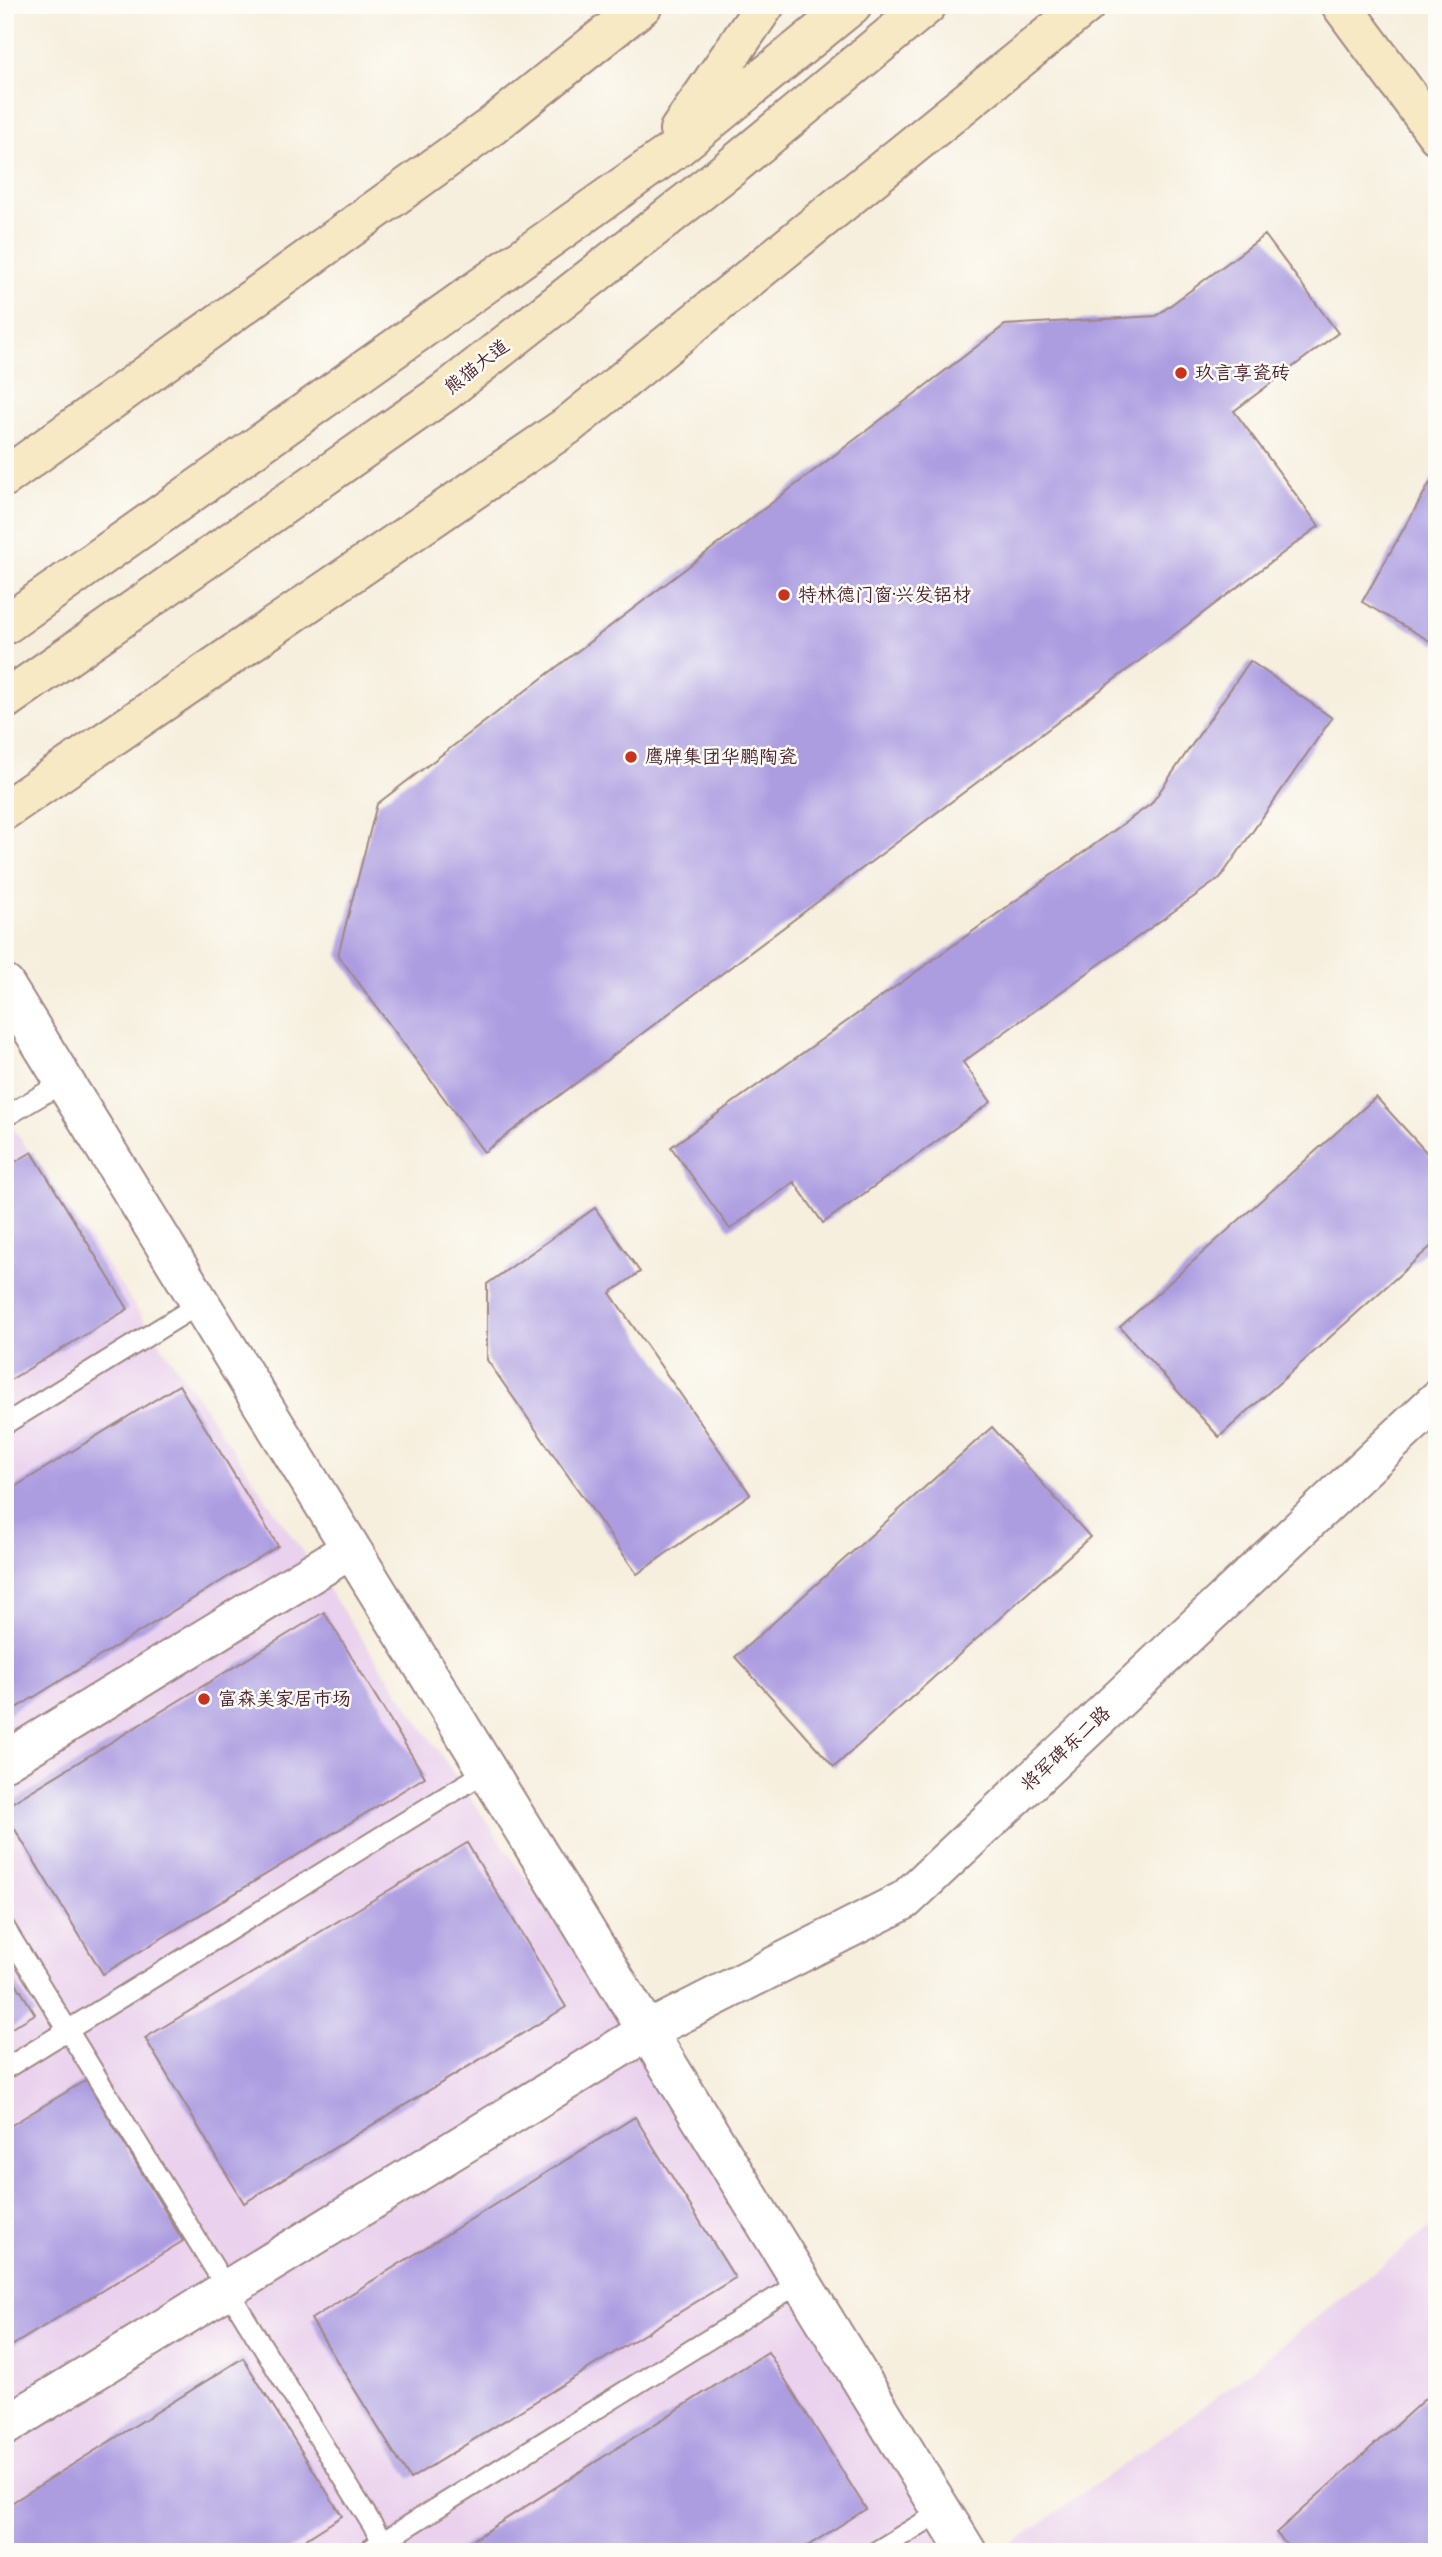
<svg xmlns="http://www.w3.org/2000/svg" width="1442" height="2557" viewBox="0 0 1442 2557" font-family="'Balsamiq Sans','LXGW WenKai TC',sans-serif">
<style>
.built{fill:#ead1ed}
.building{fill:#ac9de1}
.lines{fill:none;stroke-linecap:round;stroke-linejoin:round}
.lane-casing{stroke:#a08784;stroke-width:23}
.street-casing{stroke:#a08784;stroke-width:42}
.secondary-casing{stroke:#a08784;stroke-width:42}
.lane{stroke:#fff;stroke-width:19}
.street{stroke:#fff;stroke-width:38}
.secondary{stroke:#f6e9c3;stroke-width:38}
.poi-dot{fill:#c8321e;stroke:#fdfcf7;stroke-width:2.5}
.labels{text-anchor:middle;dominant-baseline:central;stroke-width:5;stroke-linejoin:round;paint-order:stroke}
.street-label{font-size:19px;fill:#4a1f2b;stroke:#fdfcf7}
.poi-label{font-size:19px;fill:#4a1f2b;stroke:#fdfcf7;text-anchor:start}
</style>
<rect width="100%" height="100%" fill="#fdfcf7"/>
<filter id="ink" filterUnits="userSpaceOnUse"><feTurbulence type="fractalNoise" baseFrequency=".0143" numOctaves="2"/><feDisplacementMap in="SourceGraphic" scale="14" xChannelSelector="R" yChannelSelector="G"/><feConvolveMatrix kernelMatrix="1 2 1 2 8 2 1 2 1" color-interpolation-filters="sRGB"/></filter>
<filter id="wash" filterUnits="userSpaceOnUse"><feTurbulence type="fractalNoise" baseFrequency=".00686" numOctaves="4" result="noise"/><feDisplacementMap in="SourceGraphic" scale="28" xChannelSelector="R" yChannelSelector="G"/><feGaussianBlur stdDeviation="1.57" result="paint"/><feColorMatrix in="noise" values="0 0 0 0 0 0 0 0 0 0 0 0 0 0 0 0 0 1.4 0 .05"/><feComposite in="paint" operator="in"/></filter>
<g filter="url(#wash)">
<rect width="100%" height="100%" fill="#f6efde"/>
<path class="built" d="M5,1116L801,2282L947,2552H5Z
M1437,2222V2552H1001L1210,2402Z"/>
<g id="blocks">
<path class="building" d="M1265,235L1338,333L1234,411L1319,526L484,1152L338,955L377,804L1005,325L1156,316Z
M1431,481H1437V645L1362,602Z
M1250,661L1332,718L1220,878L963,1062L991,1102L823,1223L794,1182L730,1229L671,1147L1151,804Z
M1376,1097L1437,1164V1241L1219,1437L1120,1327Z
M32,1152L128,1309L5,1383V1168Z
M595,1208L640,1272L610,1293L750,1494L637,1574L487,1360V1284Z
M179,1385L278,1546L5,1715V1493Z
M992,1427L1090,1537L834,1767L735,1657Z
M324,1612L425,1777L103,1974L5,1813V1807Z
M467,1843L566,2007L244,2203L145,2038Z
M5,1965L35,2014L5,2032Z
M86,2080L183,2241L5,2350V2129Z
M635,2117L735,2278L410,2479L311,2319Z
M768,2352L866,2509L798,2552H454Z
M243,2358L342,2516L286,2552H5V2507Z
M1437,2388V2552H1293L1276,2533Z"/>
</g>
</g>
<g filter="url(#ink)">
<use href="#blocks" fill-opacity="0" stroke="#a08784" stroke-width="2"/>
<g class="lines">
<defs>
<path id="lane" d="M5,1117L65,1081
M5,1424L201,1303
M5,1928L389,2552
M5,2069L487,1771
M366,2552L801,2282
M875,2552L942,2511"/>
<path id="street" d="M5,985L967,2552
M5,1761L351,1549
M5,2426L647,2031L905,1900L1437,1400"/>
<path id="secondary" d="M1341,5L1437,135
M679,130L765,5
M5,477L492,126L643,5
M5,625L677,148L852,5
M5,700L445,392L729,169L927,5
M5,810L567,426L1086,5"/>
</defs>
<use href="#lane" class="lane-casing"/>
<use href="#street" class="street-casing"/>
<use href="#secondary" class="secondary-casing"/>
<use href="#lane" class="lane"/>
<use href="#street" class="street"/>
<use href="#secondary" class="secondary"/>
</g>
</g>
<g class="poi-dot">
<circle cx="1181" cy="373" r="7"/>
<circle cx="784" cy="595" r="7"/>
<circle cx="631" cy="757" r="7"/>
<circle cx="204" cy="1699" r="7"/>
</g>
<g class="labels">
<g class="street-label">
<text transform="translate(477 367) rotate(-38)">熊猫大道</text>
<text transform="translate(1066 1749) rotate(-43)">将军碑东二路</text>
</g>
<g class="poi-label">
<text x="1195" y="373">玖言享瓷砖</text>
<text x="798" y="595">特林德门窗·兴发铝材</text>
<text x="645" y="757">鹰牌集团华鹏陶瓷</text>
<text x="218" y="1699">富森美家居市场</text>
</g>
</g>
<rect width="1442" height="2557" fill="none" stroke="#fdfcf7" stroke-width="28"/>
</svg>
